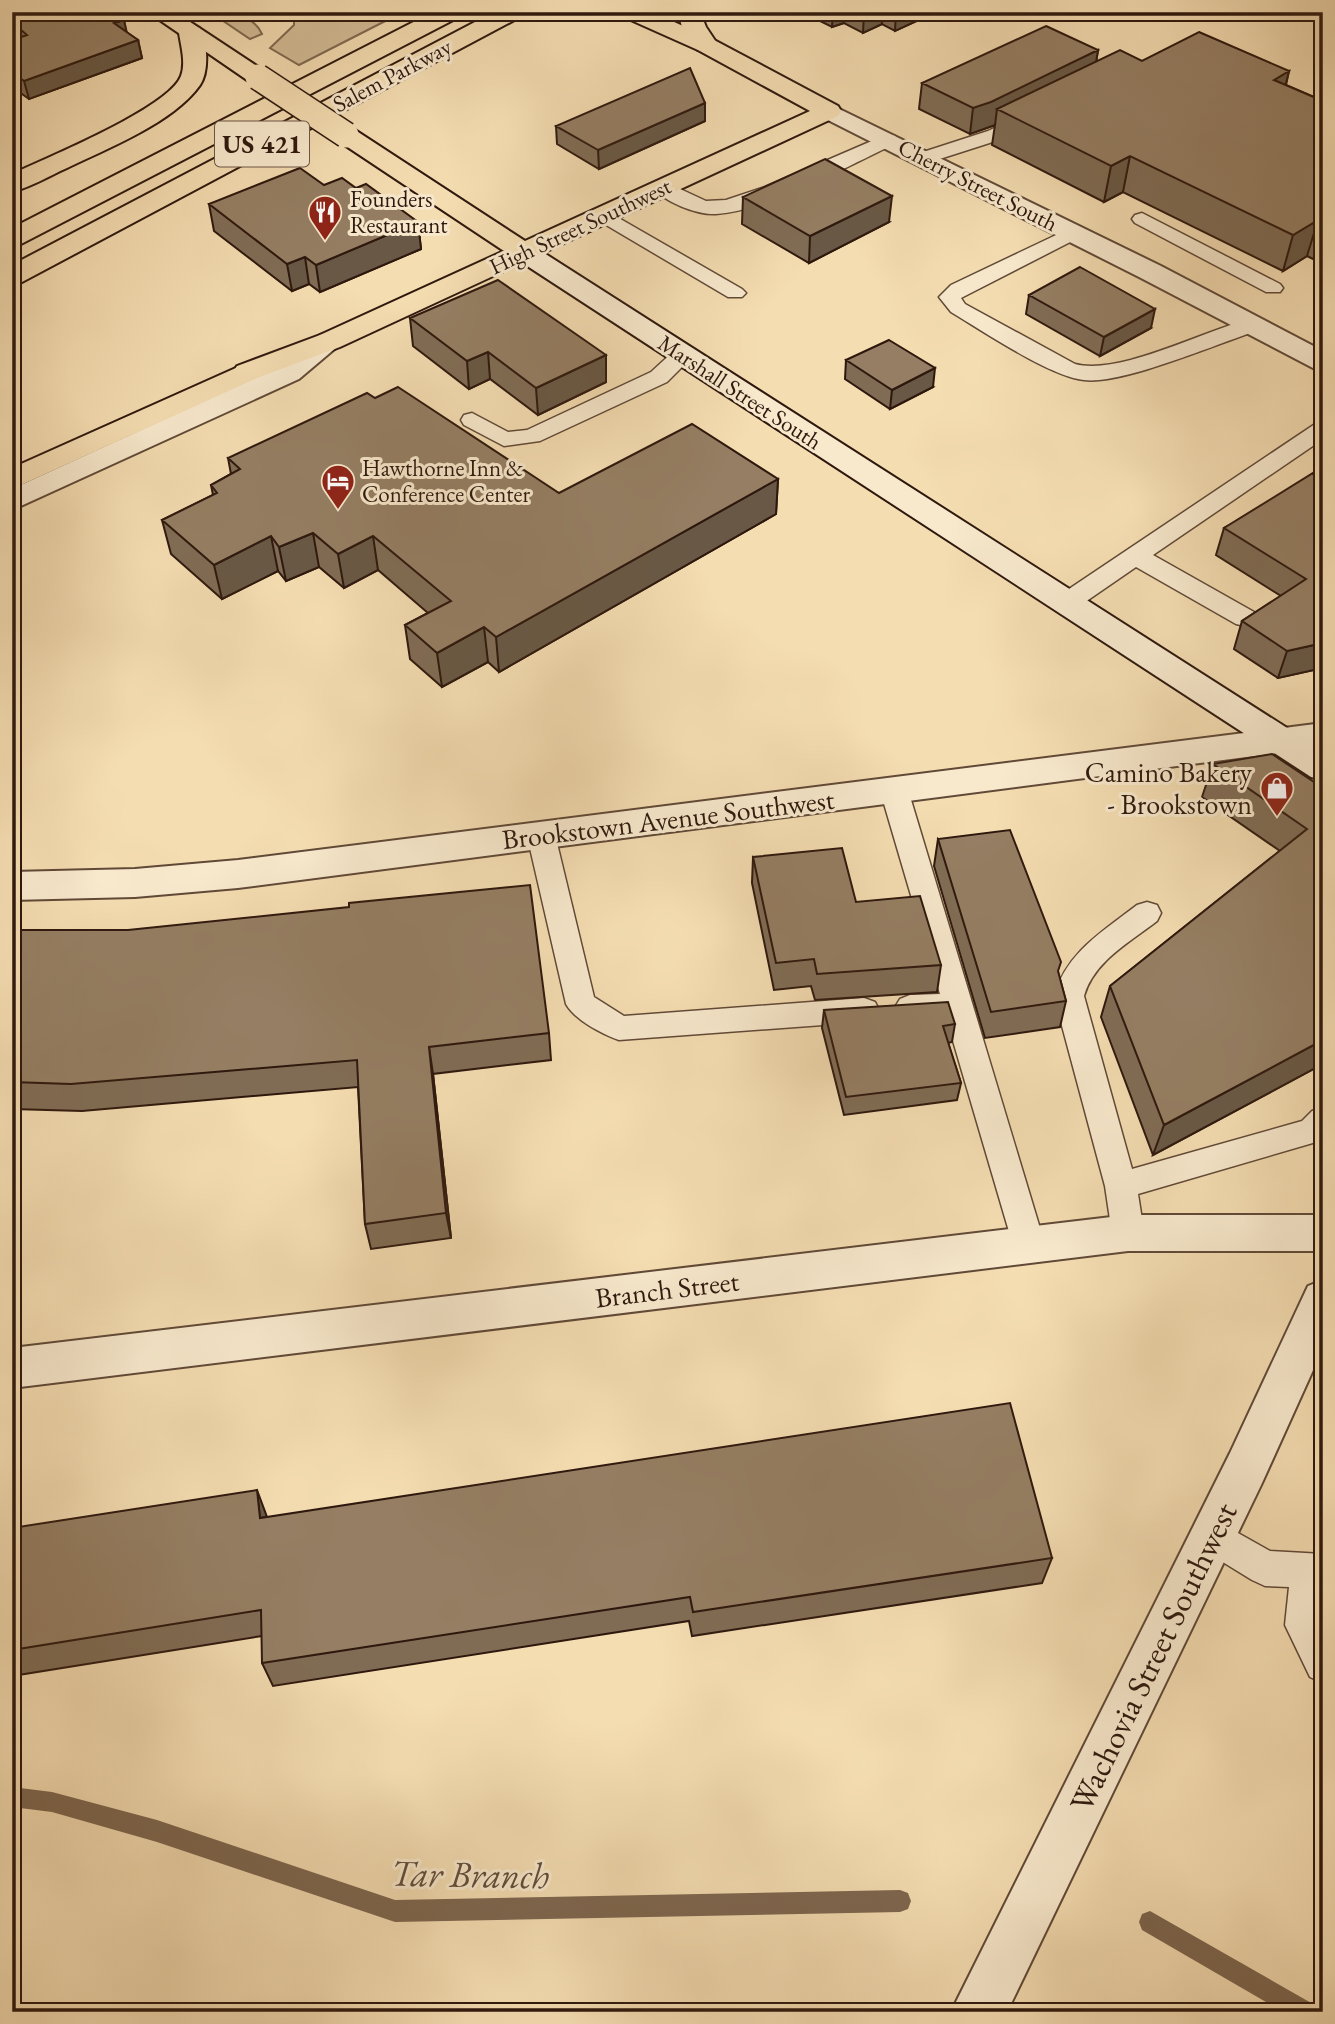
<svg xmlns="http://www.w3.org/2000/svg" width="1335" height="2024" viewBox="0 0 1335 2024" font-family="'EB Garamond',serif">
<style>
.green{fill:#d3bc96;stroke:#806a52;stroke-width:2}
.lines{fill:none;stroke-linecap:round;stroke-linejoin:round}
.stream{fill:#7d664f;fill-rule:evenodd}
.service-casing{stroke:#604937;stroke-width:3}
.minor-casing{stroke:#604937;stroke-width:4}
.tertiary-casing{stroke:#604937;stroke-width:4}
.secondary-casing{stroke:#2e180e;stroke-width:4}
.primary-casing{stroke:#2e180e;stroke-width:4}
.motorway-casing{stroke:#2e180e;stroke-width:4}
.service{fill:#f8e9cd;fill-rule:evenodd}
.minor{fill:#f8e9cd;fill-rule:evenodd}
.tertiary{fill:#f8e9cd;fill-rule:evenodd}
.secondary{fill:#f8e9cd;fill-rule:evenodd}
.primary{fill:#f5ddb2;fill-rule:evenodd}
.motorway{fill:#f5ddb2;fill-rule:evenodd}
.primary-bridge-casing{stroke:#2e180e;stroke-width:28;stroke-linecap:butt}
.primary-bridge{stroke:#f5ddb2;stroke-width:25}
.wall{fill:#806c55;stroke:#2e180e;stroke-width:2}
.shaded-wall{fill:#685845;stroke:#2e180e;stroke-width:2}
.building{fill:#957e63;stroke:#2e180e;stroke-width:2}
.labels{text-anchor:middle;dominant-baseline:central;stroke-width:6;stroke-linejoin:round;paint-order:stroke}
.far-street-label{font-size:23px;fill:#2e180e;stroke:#f8e9cd}
.far-poi-label{font-size:23px;fill:#2e180e;stroke:#f8e9cd;text-anchor:start}
.shield{fill:#f8e9cd;stroke:#6b5747;stroke-width:2}
.shield-label{font-size:26px;font-weight:bold;fill:#2e180e}
.poi-label{font-size:28px;fill:#2e180e;stroke:#f8e9cd;text-anchor:end}
.street-label{font-size:28px;fill:#2e180e;stroke:#f8e9cd}
.near-street-label{font-size:33px;fill:#2e180e;stroke:#f8e9cd}
.near-water-label{font-size:37px;font-style:italic;fill:#624c39;stroke:#f8e9cd}
</style>
<rect width="100%" height="100%" fill="#f5ddb2"/>
<filter id="stains"><feTurbulence type="fractalNoise" baseFrequency=".00286" numOctaves="4"/><feColorMatrix values="0 0 0 0 .2 0 0 0 0 .09 0 0 0 0 .02 0 0 0 .5 -.17"/></filter>
<radialGradient id="worn" r=".72"><stop offset=".6" stop-color="#630" stop-opacity="0"/><stop offset="1" stop-color="#630" stop-opacity=".3"/></radialGradient>
<path class="green" d="M210,12C229,12 253,14 262,34L250,39Z
M294,12H403L299,65L270,48L294,25Z"/>
<g class="lines">
<path class="stream" d="M12,1787L52,1792L157,1820L395,1900L900,1890L908,1893L911,1901L908,1909L900,1912L395,1922L157,1842L52,1812L12,1807Z
M1150,1911L1313,2004L1316,2012H1283L1142,1930L1139,1922L1142,1914Z"/>
<defs>
<path id="service" d="M1028,112L1035,114L1037,118L1035,122L1002,139L924,164L914,158L917,154L988,131Z
M888,134L895,136L898,140L895,144C845,167 770,210 716,214C697,215 664,202 653,187L656,183L663,181L706,201L726,200L765,187Z
M603,209L742,289L746,293L742,297H728L596,219L593,215L596,211Z
M1142,213L1280,284L1283,288L1280,292H1266L1135,223L1132,219L1135,215Z
M1073,227L1080,229L1083,233L1080,237L961,298L965,304L1075,364C1120,376 1204,330 1251,319L1259,320L1262,325L1259,330C1219,343 1122,385 1084,380C1049,376 983,331 951,312L939,297L951,285Z
M683,348L691,350L694,355L667,382L540,441L504,446L464,425L461,420L464,415L472,413L508,432L527,430L651,372L675,350Z
M1323,422V439L1153,555L1254,612L1257,618L1254,624L1245,626L1236,624L1136,567L1075,609L1066,611L1057,609L1054,603L1057,597L1315,424Z
M894,780L904,783L908,790L1045,1245L1041,1255L1029,1259L1017,1255L1013,1245L946,1017L910,1019L900,1015L895,1007L900,999L910,995L940,994L880,790L884,783Z
M541,825L551,828L555,835L594,997L624,1016L864,998L875,1002L879,1010L875,1018L864,1022L619,1040C602,1034 575,1020 566,1004L527,835L531,828Z
M1147,902L1157,905L1161,913L1157,921C1130,942 1094,961 1084,996L1132,1169L1302,1121L1312,1111L1323,1107V1140L1138,1194L1144,1233L1139,1243L1128,1247L1117,1243L1112,1233L1105,1186L1054,996C1067,952 1102,932 1137,905Z
M1213,1519L1270,1551L1323,1554V1683L1310,1677L1285,1625L1289,1587L1265,1586L1252,1580L1200,1548L1195,1536L1200,1524Z"/>
<path id="minor" d="M829,104L1161,266L1323,351V370L1313,368L1141,278L820,116L817,111L820,106Z
M1128,1215H1323V1251H1128L12,1388V1348Z
M1323,1280V1348L1262,1483L1007,2012H951L1230,1453L1308,1286Z"/>
<path id="tertiary" d="M330,333L340,335L344,341L299,379L12,510V489L279,367L320,335Z
M1323,723V747L238,888L135,897L12,900V872L135,869L238,860Z"/>
<path id="secondary" d="M524,244L533,246L1323,751V780L1311,777L515,258L511,252L515,246Z"/>
<path id="primary" d="M148,12H175L266,72L270,77L266,82H250Z
M621,12H652L714,40L838,106L841,111L838,116L340,347L257,378L247,381L237,378L233,372L237,366L320,335L504,251L337,140L334,135L337,130L346,128L355,130L525,241L810,111L698,50L624,17Z"/>
<path id="motorway" d="M433,12H462L459,17L21,244L12,246V228Z
M494,12H523L520,17L22,282L12,284V265Z
M678,12H700L706,27L718,45L714,50H698L682,27Z
M191,26L199,28C208,41 209,72 200,85C173,123 108,148 67,168C49,176 31,187 12,192V174C46,158 169,108 181,76C186,63 181,46 179,33L183,28Z
M247,363L257,366L261,372L257,378L12,489V468Z"/>
</defs>
<use href="#service" class="service-casing"/>
<use href="#minor" class="minor-casing"/>
<use href="#tertiary" class="tertiary-casing"/>
<use href="#secondary" class="secondary-casing"/>
<use href="#primary" class="primary-casing"/>
<use href="#motorway" class="motorway-casing"/>
<use href="#service" class="service"/>
<use href="#minor" class="minor"/>
<use href="#tertiary" class="tertiary"/>
<use href="#secondary" class="secondary"/>
<use href="#primary" class="primary"/>
<use href="#motorway" class="motorway"/>
<defs>
<path id="primary-bridge" d="M258,77L346,135"/>
</defs>
<use href="#primary-bridge" class="primary-bridge-casing"/>
<use href="#primary-bridge" class="primary-bridge"/>
</g>
<path class="wall" d="M12,12L124,20L126,32L138,40L142,58L29,99L12,87V40L15,39L12,36Z
M802,12H936L895,31L882,24L863,33L844,23L832,27Z
M1098,50L1096,62L1142,61L1289,71L1286,85L1323,101V264L1307,256L1283,271L1123,192L1104,202L992,145L995,125L970,134L919,109L922,83Z
M705,121L599,169L557,144L556,126Z
M324,185L356,188L418,222L421,249L320,292L309,284L292,291L214,231L209,204Z
M743,197L889,222L809,263L742,224Z
M1029,295L1151,328L1100,356L1026,314Z
M410,318L606,355V382L538,415L490,379L469,389L413,346Z
M846,360L933,387L890,409L845,379Z
M228,458L559,493L778,479L776,514L499,672L488,662L442,687L410,659L405,625L428,613L378,570L344,588L319,567L286,581L278,571L222,599L171,554L162,520L213,495L211,485L231,474Z
M1323,479V668L1278,678L1234,649L1242,621L1281,596L1216,555L1224,528Z
M1213,764L1323,788V1064L1153,1155L1101,1017L1110,986L1280,851L1202,797Z
M938,839L1058,972L1066,1001L1060,1027L985,1038L934,866Z
M753,857L856,902L941,965L937,992L815,1000L811,986L774,990L752,883Z
M12,930L549,1033L551,1060L433,1074L451,1238L371,1249L365,1224L358,1087L82,1111L12,1109Z
M824,1010L955,1024L952,1042L948,1043L961,1083L957,1100L844,1115L822,1028Z
M267,1517L1052,1558L1042,1583L692,1636L689,1621L273,1686L262,1663V1636L12,1676V1528Z"/>
<path class="shaded-wall" d="M833,12H845L844,23L832,27Z
M864,12H883L882,24L863,33Z
M896,12H936L895,31Z
M124,20L128,38L114,23Z
M138,40L142,58L29,99L24,81Z
M1098,50L1094,76L997,109L995,125L970,134L973,108Z
M1289,71L1280,107L1274,80Z
M705,103V121L599,169L598,150Z
M1130,156L1123,192L1104,202L1111,166Z
M892,196L889,222L809,263L810,236Z
M1318,220L1307,256L1283,271L1293,235Z
M418,222L421,249L320,292L316,265Z
M305,257L309,284L292,291L287,264Z
M1155,309L1151,328L1100,356L1104,337Z
M488,352L490,379L469,389L467,361Z
M606,355V382L538,415L536,388Z
M935,368L933,387L890,409L892,390Z
M778,479L776,514L499,672L496,637Z
M313,533L319,567L286,581L279,547Z
M271,536L278,571L222,599L214,565Z
M373,536L378,570L344,588L338,554Z
M484,627L488,662L442,687L437,653Z
M1323,643V668L1278,678L1287,651Z
M1323,1040V1064L1153,1155L1164,1125Z
M429,1047L433,1074L451,1238L446,1213Z
M257,1490L267,1517L260,1518Z"/>
<path class="building" d="M12,12H114L124,20L114,23L138,40L24,81L12,72V40L27,35L12,22Z
M1046,26L1098,50L991,102L973,108L922,83Z
M1199,32L1289,71L1274,80L1323,101V222L1318,220L1293,235L1130,156L1111,166L997,109L1120,50L1142,61Z
M690,68L705,103L598,150L556,126Z
M825,159L892,196L810,236L743,197Z
M300,168L324,185L342,178L356,188L366,184L418,222L316,265L305,257L287,264L209,204Z
M1080,267L1155,309L1104,337L1029,295Z
M498,280L606,355L536,388L488,352L467,361L410,318Z
M889,340L935,368L892,390L846,360Z
M398,387L559,493L692,424L778,479L496,637L484,627L437,653L405,625L451,601L373,536L338,554L313,533L279,547L271,536L214,565L162,520L217,493L211,485L240,469L228,458L367,393L375,398Z
M1313,473L1323,479V643L1287,651L1242,621L1306,579L1224,528Z
M1272,754L1323,788V1040L1164,1125L1110,986L1307,829L1213,764Z
M1010,830L1061,962L1058,971L1066,1001L991,1012L938,839Z
M842,848L856,902L920,896L941,965L817,974L814,959L776,963L753,857Z
M530,885L549,1033L429,1047L446,1213L365,1224L357,1060L71,1084L12,1082V930H128L349,907V903Z
M948,1002L955,1024L943,1026L961,1083L846,1097L824,1010Z
M1010,1403L1052,1558L693,1612L690,1597L262,1663L261,1610L12,1650V1528L257,1490L260,1518Z"/>
<defs>
<symbol id="restaurant-pin" viewBox="-11 -11 22 30"><path d="M0 17L-7.5 6A9.5 9.5 0 1 1 7.5 6Z" fill="#8f2418" stroke="#f8e9cd"/><path d="M-5-6h1v4h1v-4h1v4h1v-4h1v5L-1.5 .5V6h-2V.5L-5-1ZM5-6V6H3V1.5H1.5Q1.5-4 5-6Z" fill="#fff"/></symbol>
<symbol id="hotel-pin" viewBox="-11 -11 22 30"><path d="M0 17L-7.5 6A9.5 9.5 0 1 1 7.5 6Z" fill="#8f2418" stroke="#f8e9cd"/><path d="M-6-4.5h1.5V1H6V5H4.5V3h-9V5H-6ZM-4 0a1.8 1.8 0 1 1 3.6 0ZM.5 0V-2.5h3Q6-2.5 6 0Z" fill="#fff"/></symbol>
<symbol id="shop-pin" viewBox="-11 -11 22 30"><path d="M0 17L-7.5 6A9.5 9.5 0 1 1 7.5 6Z" fill="#8f2418" stroke="#f8e9cd"/><path d="M-5-2.5h2.3a2.7 3.5 0 0 1 5.4 0H5L5.5 6h-11ZM-1.5-2.5h3a1.5 2.3 0 0 0-3 0Z" fill="#fff"/></symbol>
</defs>
<g fill-rule="evenodd">
<use href="#restaurant-pin" x="306" y="193" width="38" height="52"/>
<use href="#hotel-pin" x="319" y="462" width="38" height="52"/>
<use href="#shop-pin" x="1258" y="769" width="38" height="52"/>
</g>
<g class="labels">
<g class="far-street-label">
<text transform="translate(392 75) rotate(-28)">Salem Parkway</text>
<text transform="translate(978 185) rotate(27)">Cherry Street South</text>
<text transform="translate(580 226) rotate(-25)">High Street Southwest</text>
<text transform="translate(740 392) rotate(33)">Marshall Street South</text>
</g>
<g class="far-poi-label">
<text x="350" y="199">Founders<tspan x="350" dy="26">Restaurant</tspan></text>
<text x="362" y="468">Hawthorne Inn &amp;<tspan x="362" dy="26">Conference Center</tspan></text>
</g>
<rect class="shield" x="215" y="121.5" width="94" height="45" rx="5"/>
<g class="shield-label">
<text x="262" y="144">US 421</text>
</g>
<g class="poi-label">
<text x="1252" y="772">Camino Bakery<tspan x="1252" dy="32">- Brookstown</tspan></text>
</g>
<g class="street-label">
<text transform="translate(668 819) rotate(-7)">Brookstown Avenue Southwest</text>
<text transform="translate(667 1289) rotate(-7)">Branch Street</text>
</g>
<g class="near-street-label">
<text transform="translate(1153 1657) rotate(-64)">Wachovia Street Southwest</text>
</g>
<g class="near-water-label">
<text transform="translate(470 1874) rotate(1)">Tar Branch</text>
</g>
</g>
<rect width="1335" height="2024" fill="none" stroke="#f5ddb2" stroke-width="42"/>
<rect x="14" y="14" width="1307" height="1996" fill="none" stroke="#2e180e" stroke-width="3.5"/>
<rect x="21" y="21" width="1293" height="1982" fill="none" stroke="#2e180e" stroke-width="2"/>
<rect width="100%" height="100%" filter="url(#stains)"/>
<rect width="100%" height="100%" fill="url(#worn)"/>
</svg>
